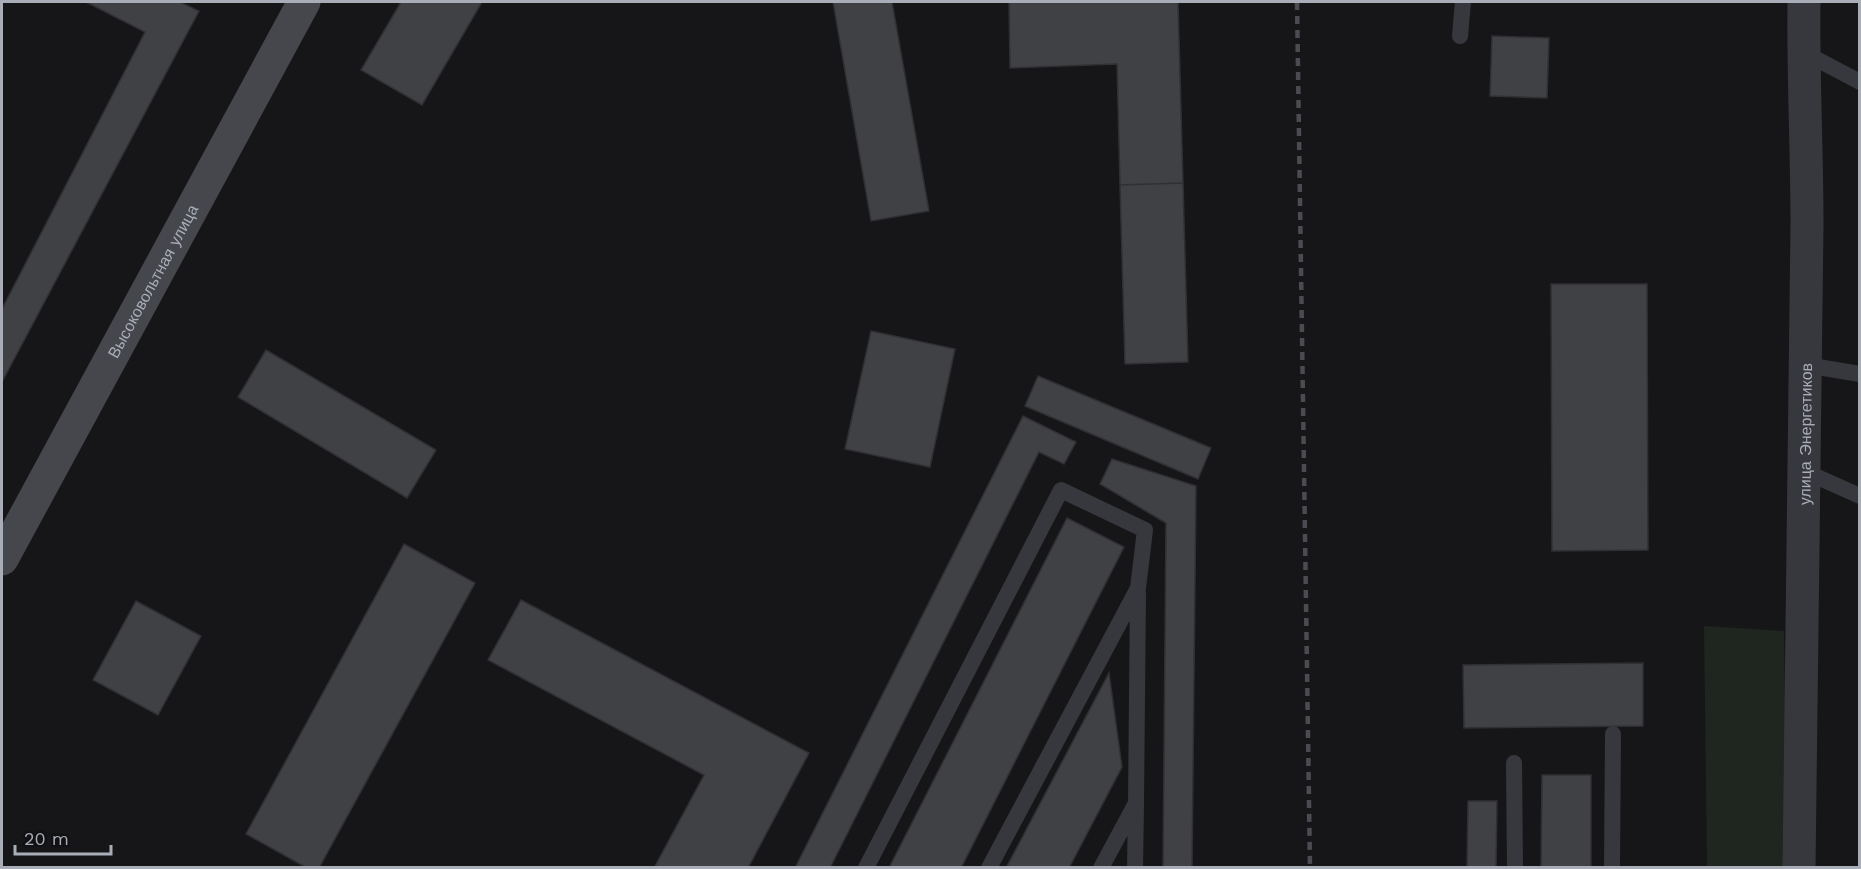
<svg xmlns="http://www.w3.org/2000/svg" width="1861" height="869" viewBox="0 0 1861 869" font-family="'Work Sans',sans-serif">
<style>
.green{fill:#1e261f}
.building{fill:#404145;stroke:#303034;stroke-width:1.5}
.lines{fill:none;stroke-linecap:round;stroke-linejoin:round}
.lane{stroke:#37383d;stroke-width:16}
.street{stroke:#37383d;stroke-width:33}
.secondary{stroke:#45474d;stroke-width:33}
.rail{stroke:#4a4c52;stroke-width:4.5;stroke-dasharray:8 6;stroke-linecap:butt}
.labels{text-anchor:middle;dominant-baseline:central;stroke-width:4.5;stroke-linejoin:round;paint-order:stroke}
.street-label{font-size:16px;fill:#a8adb8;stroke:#111113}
</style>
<rect width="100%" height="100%" fill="#161618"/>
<path class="green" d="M1704,626L1784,631L1787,867H1707Z"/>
<path class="building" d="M86,2H180L199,11L2,382V309L145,32Z
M401,2H482L422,105L361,70Z
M833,2H892L929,211L871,221Z
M1009,2H1178L1183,183L1120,185L1117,64L1010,68Z
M1492,36L1549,38L1547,98L1490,96Z
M1183,183L1188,362L1125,364L1120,185Z
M1551,284H1647L1648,550L1552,551Z
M871,331L955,349L930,467L845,449Z
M266,350L436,450L407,498L238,397Z
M1038,376L1211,448L1198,479L1025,406Z
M1023,416L1076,442L1064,464L1039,452L830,868H795Z
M1112,459L1196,486L1192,868H1163L1166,523L1100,484Z
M1067,518L1124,547L961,868H889Z
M404,544L475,583L319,868H307L246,834Z
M521,600L809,753L748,868H654L704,775L488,660Z
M136,601L201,636L158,715L93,680Z
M1643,663V726L1464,728L1463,665Z
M1109,673L1122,767L1069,868H1006Z
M1542,775H1591V868H1541Z
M1468,801H1497L1496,868H1467Z"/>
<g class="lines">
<path class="lane" d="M1460,36L1463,2
M1803,52L1860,82
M1806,365L1860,374
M1806,472L1860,496
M1514,763L1515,868
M866,868L1061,490L1145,530L1138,588L989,868
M1101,868L1136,803L1138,592
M1135,868L1136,805
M1612,868L1613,734"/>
<path class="street" id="s1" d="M1799,868C1802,653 1806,438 1807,224C1807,150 1803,76 1804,2"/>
<path class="secondary" id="s2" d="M2,559L304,2"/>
<path class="rail" d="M1297,2L1310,868"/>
</g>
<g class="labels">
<g class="street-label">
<text stroke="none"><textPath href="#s2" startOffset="316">Высоковольтная улица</textPath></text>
<text stroke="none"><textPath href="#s1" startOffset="434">улица Энергетиков</textPath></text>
</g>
</g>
<rect width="1861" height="869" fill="none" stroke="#a8adb8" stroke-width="6"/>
<path d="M15 845v9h96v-9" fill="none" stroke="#a8adb8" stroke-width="3"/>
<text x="24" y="845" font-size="18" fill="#a8adb8" stroke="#111113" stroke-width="4.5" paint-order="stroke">20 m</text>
</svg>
